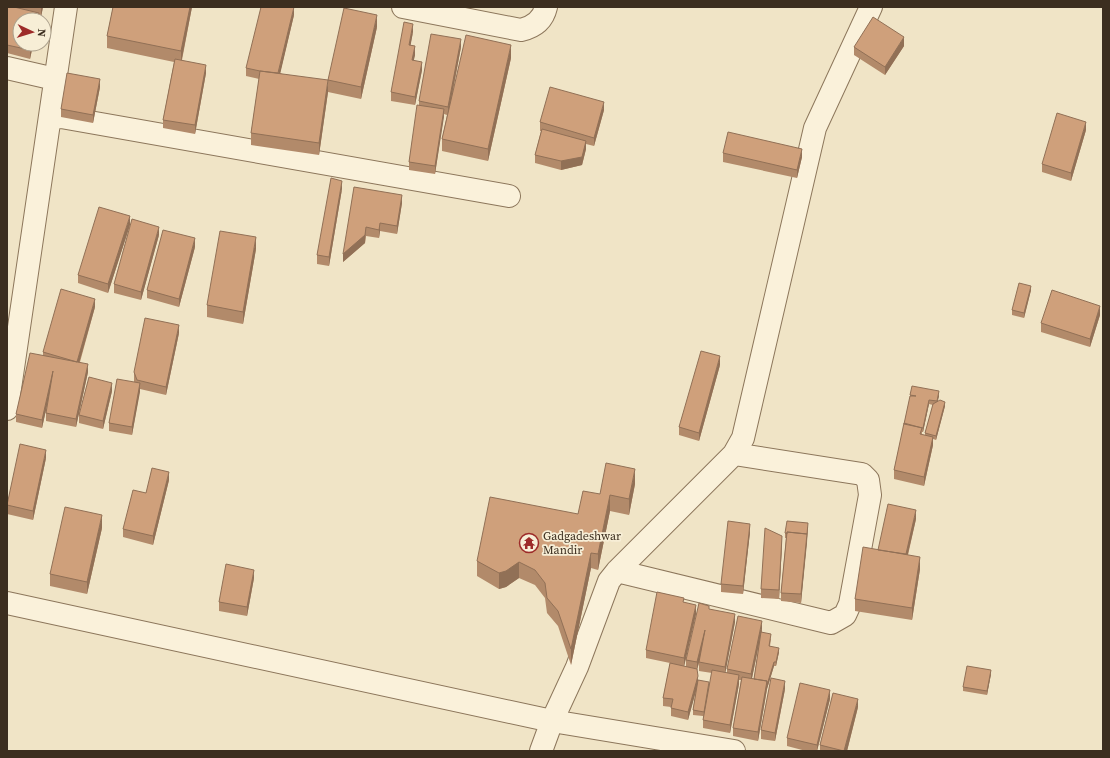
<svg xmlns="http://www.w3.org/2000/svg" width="1110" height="758" viewBox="0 0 1110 758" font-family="'Source Serif 4',serif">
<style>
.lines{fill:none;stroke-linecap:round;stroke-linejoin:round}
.street-casing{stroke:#8c765b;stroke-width:24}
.street{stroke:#faf1da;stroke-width:22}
.wall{fill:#b28a6a;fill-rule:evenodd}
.shaded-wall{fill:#917056}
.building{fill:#cfa07b;stroke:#917056}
.labels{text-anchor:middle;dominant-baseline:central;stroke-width:3.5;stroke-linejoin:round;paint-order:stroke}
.poi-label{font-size:12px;fill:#3c2e1f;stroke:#f7eed6;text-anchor:start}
</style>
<rect width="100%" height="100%" fill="#f0e4c6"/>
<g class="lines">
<defs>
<path id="street" d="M403,7L521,30C534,27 543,20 546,7
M7,68L55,79
M50,119L61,117L509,196
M7,409L66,7
M617,571L831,623L845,615L850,604L870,495L868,480L862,474L734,454
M7,603L552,721L734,751
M541,751L552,721L577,667L609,581L617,571L734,454L743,438L815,128L871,7"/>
</defs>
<use href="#street" class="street-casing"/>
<use href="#street" class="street"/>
</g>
<path class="wall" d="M7,7H43L41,17L39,16V20L30,59L7,53Z
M113,7H192L182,60L206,73L195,134L163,128V120L174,62L107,48V36Z
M294,15L280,73L328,92L319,155L251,145V133L259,79L246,76V68Z
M377,27L361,99L328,92V80Z
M413,32L410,46L415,55L413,61L422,70L415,105L391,101V92Z
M904,46L885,75L854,55V47Z
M461,47L453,91L511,58L488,161L442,151V139L447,115L444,114L435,174L409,170V162L419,105V101Z
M100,87L93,123L61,117V109Z
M604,110L594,146L586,144V149L582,165L561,170L535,163V155L541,131H540V122Z
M1086,130L1071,181L1042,172V164Z
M723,153L802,157L797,178L723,162Z
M354,187L402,203L397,234L380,231L379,238L366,236L365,243L343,262Z
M342,189L329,266L317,264V255Z
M130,225L108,293L78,283V275Z
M159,235L141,300L114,293V284Z
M195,247L179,307L147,298V290Z
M256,249L243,324L207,317V305Z
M1031,290L1024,318L1012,315V310Z
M95,307L80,362L88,372L76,427L46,421V413L49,396L42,428L16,422V414L43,355V352Z
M1100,315L1090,347L1041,332V323Z
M179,333L166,395L140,389L132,435L109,431V423L134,382V372Z
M720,365L699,441L679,435V427Z
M112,391L103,429L79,423V415Z
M910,395L939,396L937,402L945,406L936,440L933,439V445L924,486L894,479V470L910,397ZM929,404L933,405L925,433V435H922V432H923Z
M46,458L33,520L7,514V505Z
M169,480L153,545L123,537V529L146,493Z
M635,484L629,515L610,511L598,570L591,568L571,665L558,626L547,613L545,598L535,585L519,578L506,587L499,589L477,576V561L578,514L600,494Z
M916,519L908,555L920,569L912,620L855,611V599L878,550Z
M808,527L801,603L781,601V593L786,538H785V533Z
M102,528L87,594L50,586V574Z
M750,532L743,594L721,592V584Z
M782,544L779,599L761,598V589Z
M254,578L247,616L219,611V602Z
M684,602L696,614L684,666H686V660L709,609L735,622L725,672L727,673V669L762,629V632L771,639L770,646L779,652L776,666H774L767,689L758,741L733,736V728L741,680H739V684L730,733L703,728V716L693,715V710L696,690L688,720L671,716V707L663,706V698L670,663L646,658V650ZM759,644L754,679L752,678ZM699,663V671L712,673L707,696L709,686L698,680L697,670Z
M991,674L987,695L963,691V687Z
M785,689L775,741L761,739V730Z
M830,699L817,751H806L787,746V738Z
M858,707L847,751H820V745Z"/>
<path class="shaded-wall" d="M41,7H43L41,17Z
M190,7H192L181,63V51Z
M294,7V15L278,83V75Z
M377,15V27L361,99V87Z
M413,24V32L409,54V45Z
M904,37V46L885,75V67Z
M461,39V47L448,115V107Z
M31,44H33L30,59V50Z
M511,45V58L488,161V149Z
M415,46V55L412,69V60Z
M422,62V70L415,105V97Z
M206,65V73L195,134V125Z
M100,79V87L93,123V115Z
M328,80V92L319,155V143Z
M604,102V110L594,146V138Z
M444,109V117L435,174V166Z
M1086,122V130L1071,181V173Z
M586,141V149L582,165L561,170V161Z
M802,149V157L797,178V170Z
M342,181V189L329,266V257Z
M402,195V203L397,234V226Z
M130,216V225L108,293V284Z
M380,223V231L379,238V230Z
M159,227V235L141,300V292Z
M366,227L365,243L343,262V254Z
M256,237V249L243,324V312Z
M195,238V247L179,307V299Z
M1031,286V290L1024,318V313Z
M95,299V307L77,370V362Z
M1100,306V315L1090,347V339Z
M179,325V333L166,395V387Z
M720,356V365L699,441V433Z
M88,364V372L76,427V419Z
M53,371V379L42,428V420Z
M112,383V391L103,429V421Z
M140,383V392L132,435V427Z
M939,391V396L937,405V401Z
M929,400V404L923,432V428Z
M945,402V406L936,440V436Z
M933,437V445L924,486V477Z
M46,450V458L33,520V511Z
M635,469V484L629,515V499Z
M169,472V480L153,545V536Z
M610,495V511L598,570V554Z
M916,510V519L905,566V558Z
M102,515V528L87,594V582Z
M808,523L807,543L801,603V594Z
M750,524V532L743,594V586Z
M782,536V544L779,599V590Z
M591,553V568L571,665V649Z
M920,557V569L912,620V608Z
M519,562V578L506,587L499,589V573Z
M254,570V578L247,616V607Z
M696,605V614L684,667V658Z
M735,614V622L725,675V667Z
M762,621V629L751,683V674Z
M705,630V638L697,670V662Z
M779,648V652L776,666V662Z
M774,662V666L767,689L758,741V732L767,681Z
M991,670V674L987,695V691Z
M739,675V684L730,733V725Z
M698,676V684L688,720V712Z
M785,681V689L775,741V733Z
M830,690V699L817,751V745Z
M858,699V707L847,751H844Z"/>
<path class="building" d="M7,7H14L39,13L37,20H20V44H31L30,50L7,45Z
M113,7H190L181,51L107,36Z
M261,7H294L278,73L260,71L246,68Z
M344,8L377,15L361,87L328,80Z
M873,17L904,37L885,67L854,47Z
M404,22L413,24L409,45L415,46L412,60L422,62L415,97L391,92Z
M431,34L461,39L448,107L419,101Z
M466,35L511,45L488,149L442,139Z
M175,59L206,65L195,125L163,120Z
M260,71L328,80L319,143L251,133Z
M67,73L100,79L93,115L61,109Z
M550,87L604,102L594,138L540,122Z
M417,105L444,109L435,166L409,162Z
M1057,113L1086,122L1071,173L1042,164Z
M542,129L586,141L582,157L561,161L535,155Z
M728,132L802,149L797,170L723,153Z
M331,178L342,181L329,257L317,255Z
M354,187L402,195L397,226L380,223L379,230L366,227L365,235L343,254Z
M99,207L130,216L108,284L78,275Z
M132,219L159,227L141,292L114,284Z
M163,230L195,238L179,299L147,290Z
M220,231L256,237L243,312L207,305Z
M1019,283L1031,286L1024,313L1012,310Z
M61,289L95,299L77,362L43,352Z
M1052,290L1100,306L1090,339L1041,323Z
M145,318L179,325L166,387L137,380L134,372Z
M701,351L720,356L699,433L679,427Z
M30,353L88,364L76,419L46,413L53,371L42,420L16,414Z
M89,377L112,383L103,421L79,415Z
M117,379L140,383L132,427L109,423Z
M912,386L939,391L937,401L929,400L923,428L904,424L910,396H916L910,395Z
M940,400L945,402L936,436L925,433L933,404Z
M904,423L922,428L920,434L933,437L924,477L894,470Z
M20,444L46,450L33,511L7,505Z
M606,463L635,469L629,499L610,495L598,554L591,553L571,649L558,611L547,598L545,583L535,570L519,562L506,571L499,573L477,561L490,497L578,514L583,491L600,494Z
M152,468L169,472L153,536L123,529L133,490L146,493Z
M888,504L916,510L906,554L878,550Z
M65,507L102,515L87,582L50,574Z
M728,521L750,524L743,586L721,584Z
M787,521L808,523L807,534L787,532V534L785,533Z
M765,528L782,536L779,590L761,589Z
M787,532L807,534L801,594L781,593Z
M863,547L920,557L912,608L855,599Z
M226,564L254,570L247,607L219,602Z
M657,592L684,598L683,602L696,605L684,658L646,650Z
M699,603L709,606V609L735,614L725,667L699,662L705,630L697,662L686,660Z
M738,616L762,621L751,674L727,669Z
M761,632L771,634L769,646L779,648L776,662H774L767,685V681L754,679Z
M670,663L697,669L698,676L688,712L671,708L673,699L663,698Z
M967,666L991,670L987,691L963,687Z
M712,670L739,675L730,725L703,720Z
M742,677L767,681L758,732L733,728Z
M771,678L785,681L775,733L761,730Z
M698,680L709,682L704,712L693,710Z
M800,683L830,690L817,745L787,738Z
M833,693L858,699L844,751L820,745Z"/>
<defs>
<symbol id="temple-ring" viewBox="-11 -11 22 22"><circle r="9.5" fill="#f7eed6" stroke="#9d2b29" stroke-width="1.5"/><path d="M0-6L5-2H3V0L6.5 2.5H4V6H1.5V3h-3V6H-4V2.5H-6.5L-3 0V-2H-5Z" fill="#9d2b29"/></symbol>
</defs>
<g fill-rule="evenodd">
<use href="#temple-ring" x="518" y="532" width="22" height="22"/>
</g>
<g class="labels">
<g class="poi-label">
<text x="543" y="536">Gadgadeshwar<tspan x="543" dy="14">Mandir</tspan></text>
</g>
</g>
<rect width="1110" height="758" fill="none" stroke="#3c2e1f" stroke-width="16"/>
<g transform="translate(32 32) rotate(94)"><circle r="19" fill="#f7eed6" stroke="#aca18d"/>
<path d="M0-3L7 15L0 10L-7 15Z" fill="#9d2b29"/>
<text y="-6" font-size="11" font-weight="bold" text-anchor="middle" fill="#3c2e1f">N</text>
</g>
</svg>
